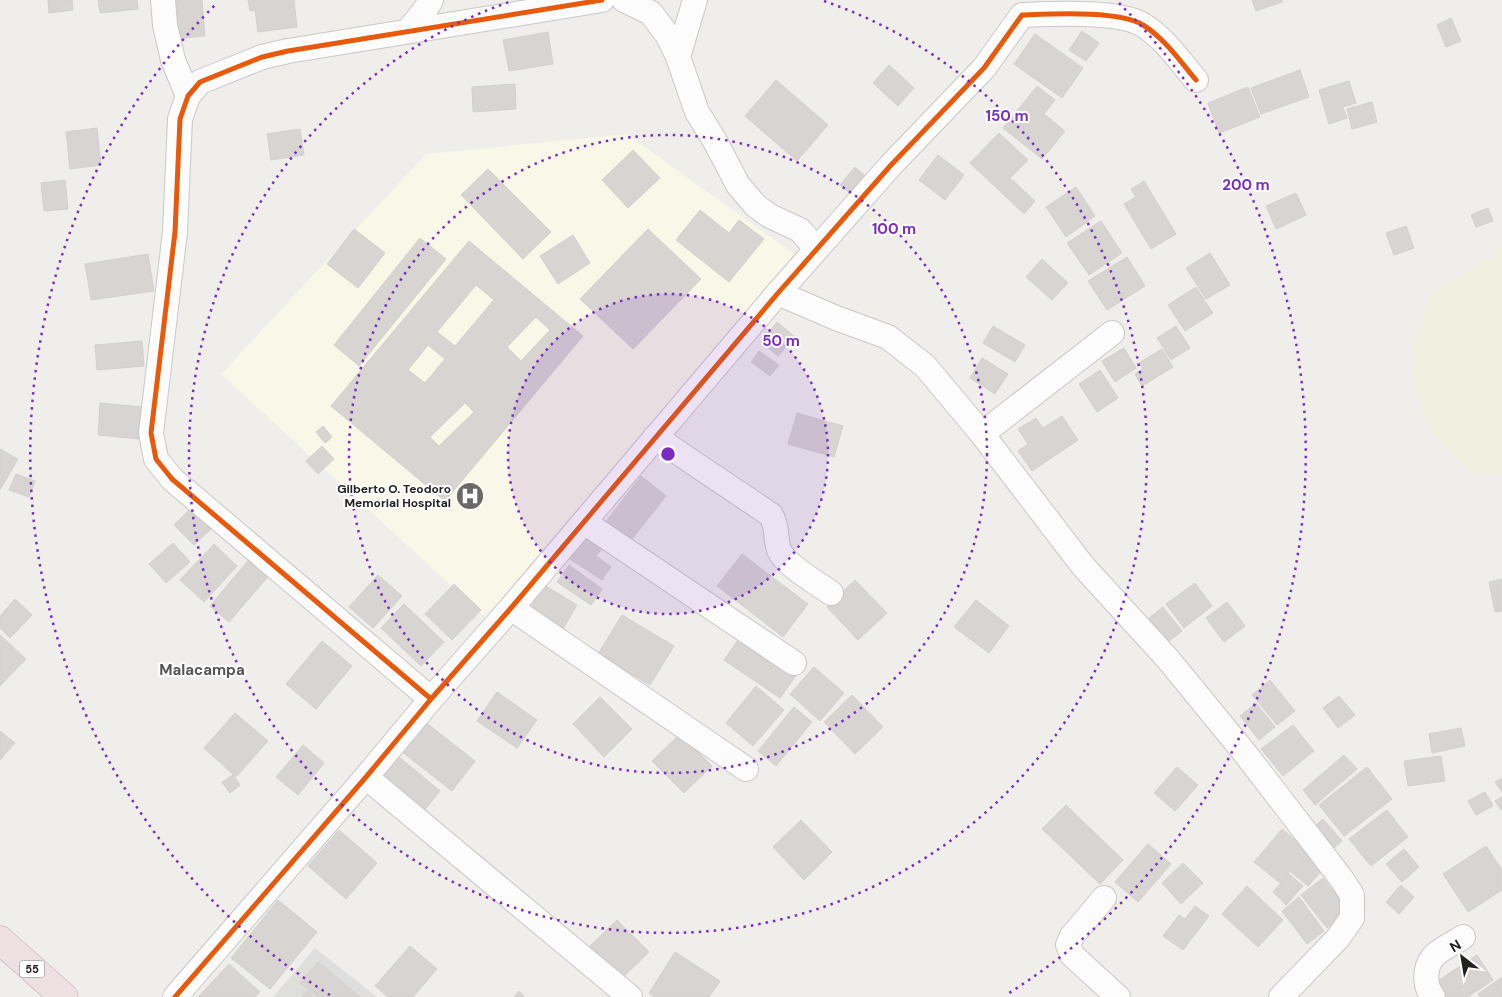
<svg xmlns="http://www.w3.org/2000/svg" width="1502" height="997" viewBox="0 0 1502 997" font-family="'DM Sans',sans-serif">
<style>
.education{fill:#f8f7e8}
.religious{fill:#dededc}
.farmland{fill:#efefdf}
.building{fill:#d7d4d2;stroke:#d3d0cc;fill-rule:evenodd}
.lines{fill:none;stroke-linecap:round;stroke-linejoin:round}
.street-casing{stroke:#c9c8c7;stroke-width:26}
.highway-casing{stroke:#c5a2ac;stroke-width:29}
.street{stroke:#fdfcfc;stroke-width:24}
.highway{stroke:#ece0e2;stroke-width:28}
.cycleway-casing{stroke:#fff;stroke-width:8}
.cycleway{stroke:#e8590c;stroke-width:5}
.ring{fill:none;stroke:#7b2cbf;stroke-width:2.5;stroke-dasharray:2.5 5}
.labels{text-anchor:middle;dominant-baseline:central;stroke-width:4;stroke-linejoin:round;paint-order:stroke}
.shield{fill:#fff;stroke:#646464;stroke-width:1}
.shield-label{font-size:11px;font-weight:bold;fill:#222}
.poi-label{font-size:12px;font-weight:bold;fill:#222;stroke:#fff;text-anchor:end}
.quarter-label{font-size:15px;font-weight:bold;fill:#555;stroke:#fff}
.centre{fill:#7b2cbf;stroke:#fff;stroke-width:2.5}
.ring-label{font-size:15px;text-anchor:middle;font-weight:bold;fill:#7b2cbf;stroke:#fff;stroke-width:4;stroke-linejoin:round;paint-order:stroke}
</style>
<rect width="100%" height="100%" fill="#f0eeeb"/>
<path class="education" d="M627,134L794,254L485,617L221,374L426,154Z"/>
<path class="religious" d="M315,948L377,997H273Z"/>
<path class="farmland" d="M1502,243V473L1500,475H1473L1430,431L1415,387L1412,352L1431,294L1492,257Z"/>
<path class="building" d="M48,0H72L73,10L49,13Z
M98,0H137L138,9L100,13Z
M172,0H202L205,36L175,39Z
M248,0H294L297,27L258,32L255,10L250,11Z
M1252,0H1282V2L1256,11Z
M1451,18L1461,41L1446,47L1437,25Z
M1082,31L1099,43L1086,61L1069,50Z
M548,32L553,64L509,71L503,40Z
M1035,34L1083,68L1062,98L1014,64Z
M889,65L914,88L898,106L873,83Z
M1300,70L1309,97L1261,114L1251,88Z
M776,80L828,125L797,161L745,116Z
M1349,81L1356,103L1343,107L1347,118L1329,124L1319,90Z
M515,84L516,109L473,112L472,87Z
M1037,86L1055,100L1044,114L1065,131L1042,159L1003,128Z
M1248,87L1260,117L1219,133L1208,103Z
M1372,102L1377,122L1352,129L1347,109Z
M97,128L101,165L70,169L66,132Z
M300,129L304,155L271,160L267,134Z
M999,133L1028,160L1010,178L1035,201L1024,214L970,163Z
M633,150L660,178L628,208L602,180Z
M938,155L964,175L945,200L919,180Z
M855,167L867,178L852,195L840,185Z
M488,169L551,232L523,259L461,195Z
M65,180L68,209L44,211L41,183Z
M1144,181L1176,234L1151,249L1124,204L1136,197L1131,189Z
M1076,187L1095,216L1066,237L1046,207Z
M1296,193L1306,215L1276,229L1266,206Z
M1488,208L1493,221L1476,227L1471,215Z
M700,210L729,233L739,220L764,239L729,282L676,240Z
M1101,221L1122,253L1089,275L1067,243Z
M1406,226L1414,248L1394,255L1386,233Z
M354,229L385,253L358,288L327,264Z
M648,229L701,279L633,349L580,299Z
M573,235L590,263L558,284L540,256Z
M420,238L446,259L359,366L334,345Z
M469,241L583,336L445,501L331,406ZM476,285L494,300L455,346L437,332ZM536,317L550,330L521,361L507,347ZM428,345L445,359L425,383L408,370ZM465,403L474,412L439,446L430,437Z
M1210,253L1230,285L1206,299L1186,268Z
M148,254L154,291L91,300L85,264Z
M1127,257L1145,286L1107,310L1088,281Z
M1042,259L1068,283L1052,300L1026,277Z
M1196,287L1213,313L1185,331L1168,305Z
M777,322L795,337L778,356L761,342Z
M993,326L1025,345L1015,362L983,343Z
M1176,326L1190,348L1171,360L1157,338Z
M142,341L144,366L97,370L95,345Z
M1124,348L1136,368L1115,382L1102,361Z
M1162,349L1173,367L1142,386L1135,374L1143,369L1139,363Z
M759,351L779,365L770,376L751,362Z
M982,358L1008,374L995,394L970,378Z
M1100,370L1118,398L1097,412L1079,384Z
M100,403L142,407L139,439L98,435Z
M797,413L843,426L834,457L788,444Z
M1062,416L1078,440L1032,471L1018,451L1028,444L1018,429L1036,418L1043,428Z
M323,426L332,437L325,443L316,432Z
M322,446L334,459L318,474L306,461Z
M0,449L18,459L0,490Z
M16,474L35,481L29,497L9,490Z
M641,476L666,496L629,543L604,524Z
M193,506L213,527L194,545L174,525Z
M588,533L605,545L596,556L611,567L602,580L570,559Z
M173,543L190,562L166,583L149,564Z
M214,544L237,566L204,602L180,580Z
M742,554L808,604L783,637L717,586Z
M252,556L272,572L229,622L210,606Z
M569,565L602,589L591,605L557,582Z
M378,575L402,596L373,628L349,607Z
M1502,579V611L1495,612L1489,582Z
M855,580L887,613L858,640L827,607Z
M1195,583L1212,606L1184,628L1166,604Z
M454,584L481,610L452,640L425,614Z
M544,585L577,605L561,632L528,612Z
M15,599L32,615L10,638L0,628V616Z
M976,600L1009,626L989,653L954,627Z
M1227,602L1245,626L1224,642L1206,618Z
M404,604L444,642L421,666L381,628Z
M1163,607L1182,631L1168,642L1149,618Z
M622,615L674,646L650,685L598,654Z
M742,634L798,673L780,698L724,660Z
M0,635L26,659L0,686Z
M322,641L352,666L316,709L286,684Z
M814,667L844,693L820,721L790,694Z
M1270,680L1295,711L1277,725L1252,695Z
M756,686L784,710L753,746L726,723Z
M497,692L537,720L517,748L477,721Z
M852,695L883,727L855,754L824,722Z
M1339,696L1355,715L1338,728L1323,708Z
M600,697L632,729L604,757L573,724Z
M1256,703L1275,727L1259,740L1240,716Z
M794,707L812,722L776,766L758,751Z
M235,713L268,741L236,777L204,748Z
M424,721L475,761L452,791L401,751Z
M1293,725L1314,751L1283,776L1261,749Z
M1461,728L1465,746L1432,753L1429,734Z
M0,731L15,743L0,760Z
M680,734L712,766L684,793L652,761Z
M303,745L324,763L298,795L276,777Z
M1344,755L1357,769L1315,805L1303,790Z
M398,756L440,791L424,811L381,776Z
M1441,756L1445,781L1408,786L1404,761Z
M1177,767L1198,785L1175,811L1154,793Z
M1367,767L1392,799L1344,836L1319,805Z
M233,775L240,785L230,793L222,782Z
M1502,778V792L1495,782Z
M1485,792L1493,806L1476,815L1468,801Z
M1502,797V811L1495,801Z
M1066,805L1123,860L1100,884L1042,829Z
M1387,810L1408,837L1371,866L1349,839Z
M1323,819L1342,841L1334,848L1315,826Z
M801,820L832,852L804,880L773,847Z
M1282,829L1308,851L1280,883L1254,862Z
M339,830L377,863L346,899L308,866Z
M1148,844L1171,864L1138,902L1115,882Z
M1486,846L1502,870V890L1468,912L1443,874Z
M1404,849L1419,867L1402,882L1386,864Z
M1309,851L1326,866L1308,886L1291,872Z
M1183,863L1203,883L1181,904L1162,883Z
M1289,874L1303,886L1286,905L1273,892Z
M1323,878L1349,911L1327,928L1301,895Z
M1401,885L1414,897L1399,914L1386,902Z
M1247,886L1283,920L1258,947L1222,914Z
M1299,897L1324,931L1307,944L1282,911Z
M278,900L317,932L270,989L231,958Z
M1195,906L1209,916L1183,950L1163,936L1179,915L1185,919Z
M617,920L649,952L621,979L589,947Z
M410,946L437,969L413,997H388L375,986Z
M675,952L720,981L709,997H655L649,993Z
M1477,955L1493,980L1468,997H1446L1436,982Z
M318,962L360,997H318L300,983Z
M229,964L260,992L255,997H198Z
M1502,977V997H1480L1478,994Z
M307,991L314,997H302Z
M519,991L525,997H514Z"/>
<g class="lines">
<defs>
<path id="street" d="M163,0L165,25L173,60L188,96
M624,0L651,13L668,36L678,57L697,112L715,141L738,185L756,206L770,216L800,230L816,249
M408,31L427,7L431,0
M678,57L695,0
M778,293L836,318L888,337L925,366L982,434L1083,566L1167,658L1244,752L1341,878L1352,895V918L1338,938L1281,997
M982,434L1112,333
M655,437L771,515C778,527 775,538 779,550C785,565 817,583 831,593
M584,522L794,663
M511,608L746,769
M431,699L172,479L156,459L151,433L175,232L180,119L188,96L200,82L262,57L288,51L602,0
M366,777L630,997
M1104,898L1072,936L1068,945L1072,955L1118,997
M175,997L366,777L431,699L511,608L778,293L891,165L984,68L1022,15C1051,14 1120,10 1143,25C1164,38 1180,61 1196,80
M1433,997C1424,986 1424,968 1433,957C1440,949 1454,943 1463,937"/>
<path id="highway" d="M0,940L64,997"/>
</defs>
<use href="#street" class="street-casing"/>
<use href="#highway" class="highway-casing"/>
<use href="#street" class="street"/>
<use href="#highway" class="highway"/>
<defs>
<path id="cycleway" d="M431,699L172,479L156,459L151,433L175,232L180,119L188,96L200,82L262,57L288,51L602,0
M175,997L366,777L431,699L511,608L778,293L891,165L984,68L1022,15C1051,14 1120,10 1143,25C1164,38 1180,61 1196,80"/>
</defs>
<use href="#cycleway" class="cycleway-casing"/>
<use href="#cycleway" class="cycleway"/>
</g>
<circle cx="668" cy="454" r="160" fill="#7b2cbf" fill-opacity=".12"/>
<g class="ring">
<circle cx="668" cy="454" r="160"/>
<circle cx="668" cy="454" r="319"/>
<path d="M824 1A479 479 0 1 1 512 1"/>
<path d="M330 995A638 638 0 0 1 217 3M1119 3A638 638 0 0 1 1006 995"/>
</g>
<defs>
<symbol id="hospital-disc" viewBox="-11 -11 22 22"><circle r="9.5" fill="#6a6968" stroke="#fff"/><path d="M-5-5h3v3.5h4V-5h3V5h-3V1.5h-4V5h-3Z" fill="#fff"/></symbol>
</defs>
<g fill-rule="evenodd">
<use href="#hospital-disc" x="454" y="480" width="32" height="32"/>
</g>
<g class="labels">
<rect class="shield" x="19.5" y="960.5" width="25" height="17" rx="4"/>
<g class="shield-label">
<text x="32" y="969">55</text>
</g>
<g class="poi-label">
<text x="451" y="489">Gilberto O. Teodoro<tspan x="451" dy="14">Memorial Hospital</tspan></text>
</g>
<g class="quarter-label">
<text x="202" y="670">Malacampa</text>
</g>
</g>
<circle cx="668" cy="454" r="8" class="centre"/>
<g class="ring-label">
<text x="1007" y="121">150 m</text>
<text x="1246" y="190">200 m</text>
<text x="894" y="234">100 m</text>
<text x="781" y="346">50 m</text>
</g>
<g transform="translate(1462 957) rotate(329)" stroke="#ffffff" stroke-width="4" paint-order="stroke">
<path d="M0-4L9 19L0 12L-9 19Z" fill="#222222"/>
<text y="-8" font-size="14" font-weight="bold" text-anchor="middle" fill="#222222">N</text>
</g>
</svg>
